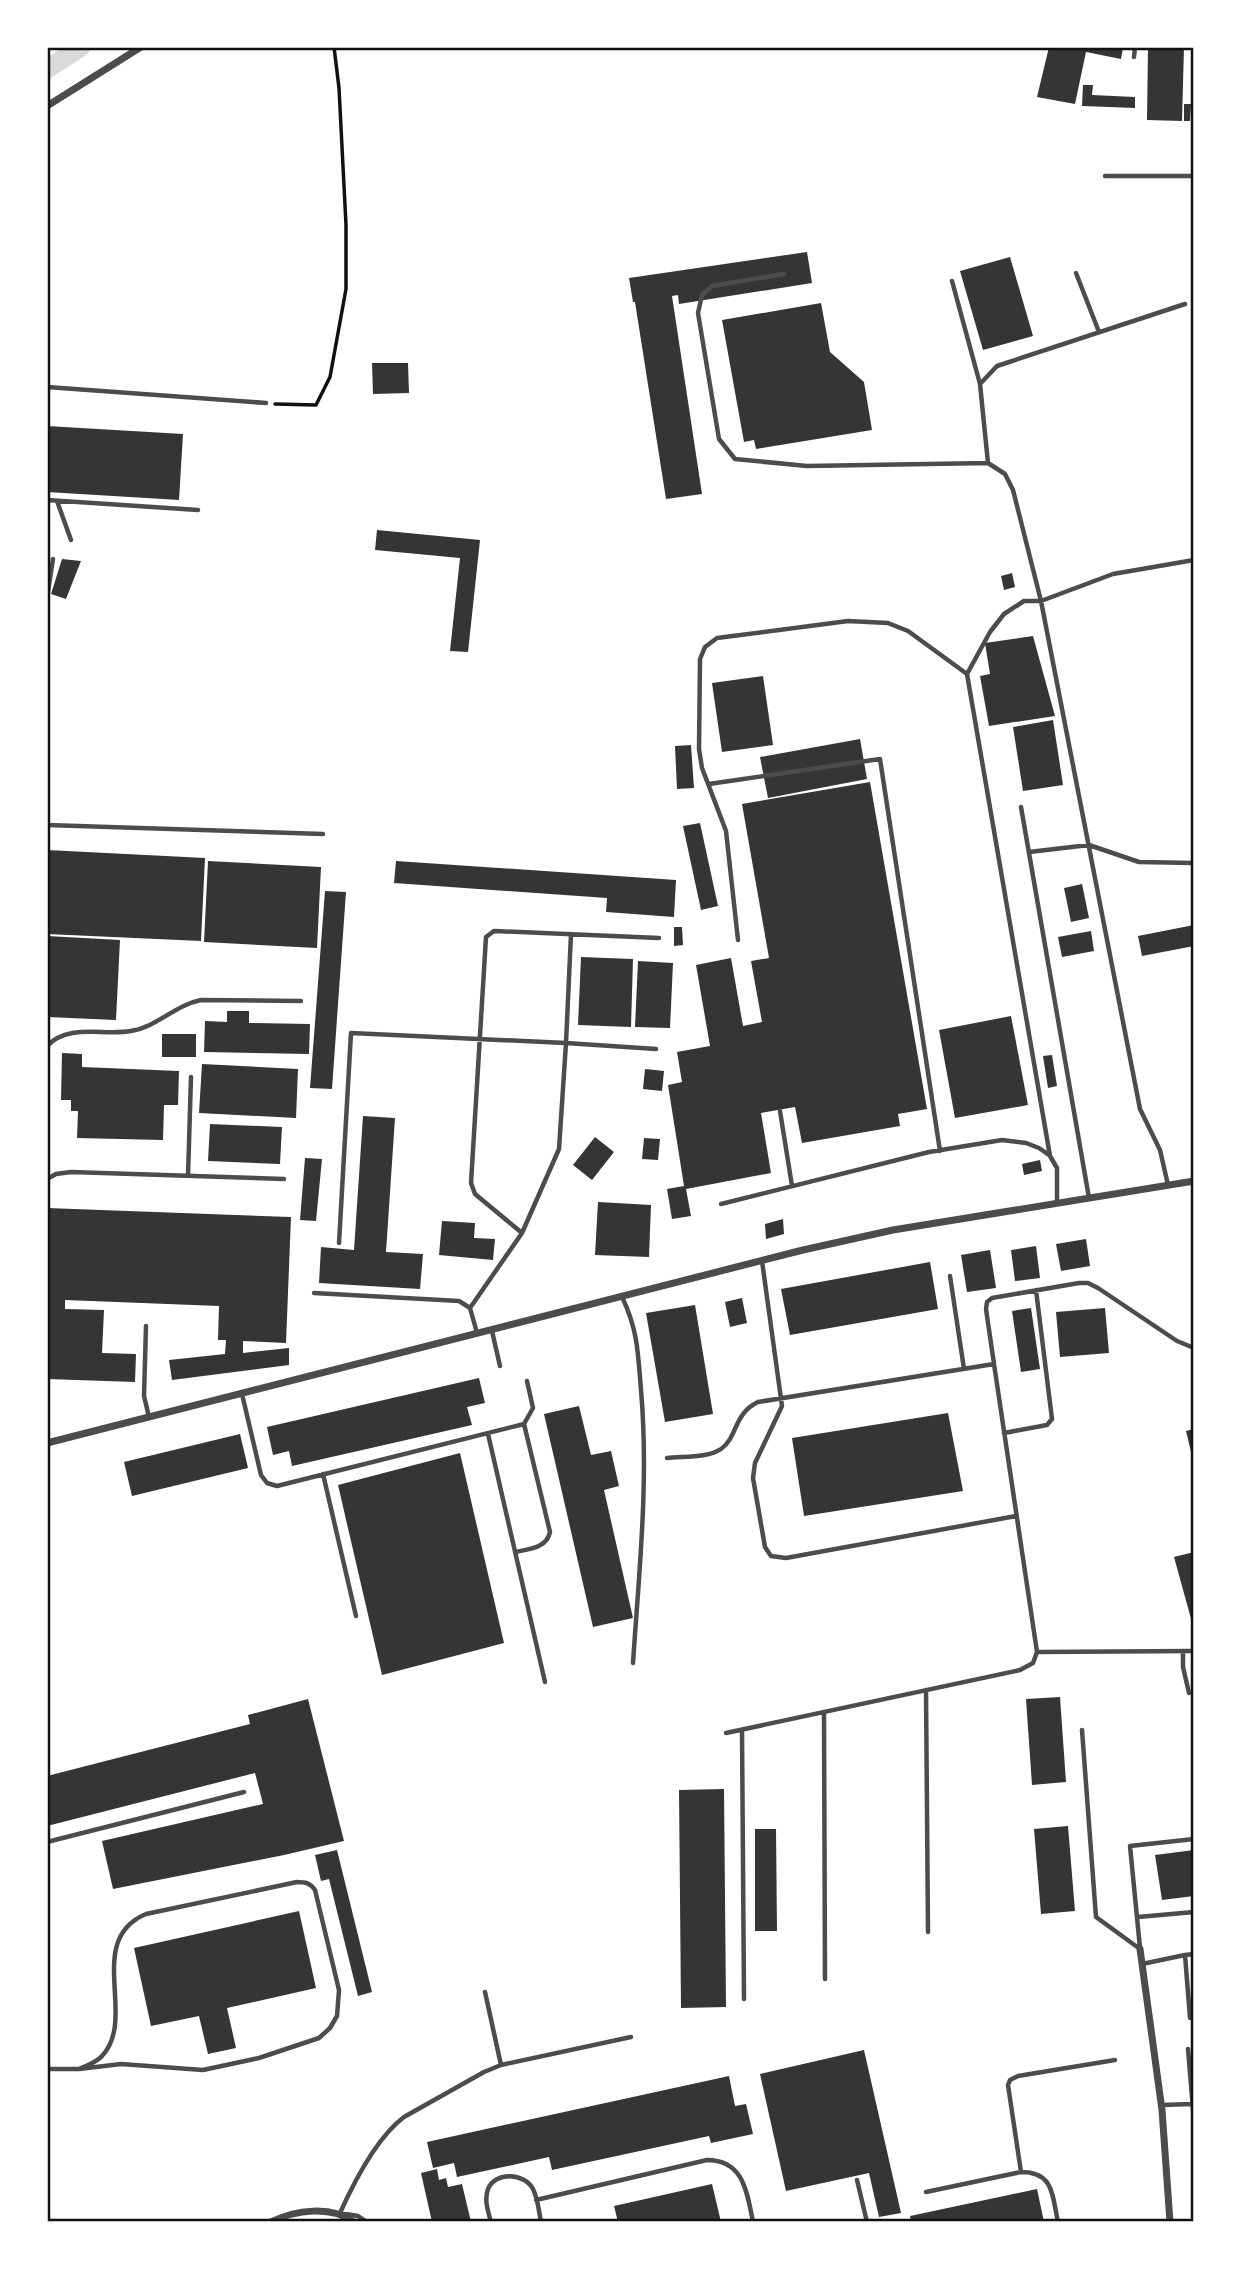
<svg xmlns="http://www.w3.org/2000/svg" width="1241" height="2269" viewBox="0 0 1241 2269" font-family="'Public Sans',sans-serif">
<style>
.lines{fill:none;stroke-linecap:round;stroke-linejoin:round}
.canal{stroke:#d9d9d9;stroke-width:19}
.building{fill:#353535}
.path{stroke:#111;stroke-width:3.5}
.service{stroke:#4c4c4c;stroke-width:4.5}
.minor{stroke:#4c4c4c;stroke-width:7}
.neatline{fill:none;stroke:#111;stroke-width:2.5}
</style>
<rect width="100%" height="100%" fill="#fff"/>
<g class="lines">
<path class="canal" d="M47,69L81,47"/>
</g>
<path class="building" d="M1049,47H1121L1123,48L1121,59L1086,52L1075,104L1037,97Z
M1148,47H1184L1182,121L1147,120Z
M1083,85H1093L1092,95L1135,97V108L1082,106Z
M1184,104H1191L1190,121H1184Z
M807,252L812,283L679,304L678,295L672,296L702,494L666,499L635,302H633L629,278Z
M1010,257L1033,336L983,350L960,271Z
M821,303L830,352L864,382L872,430L756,449L754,440L744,442L722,320Z
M372,363H408L409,393L373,394Z
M47,426L183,434L179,500L47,492Z
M377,530L480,540L468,652L450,651L460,558L375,550Z
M62,559L81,561L66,599L51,594Z
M1012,573L1015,587L1004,590L1001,576Z
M1033,636L1055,716L989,726L980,676L990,674L985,643Z
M763,676L773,745L722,752L712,683Z
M1053,720L1063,785L1023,791L1013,727Z
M860,739L867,779L768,798L760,757Z
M691,745L694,788L677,789L675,746Z
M870,782L927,1109L898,1114L900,1126L802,1143L795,1107L761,1113L771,1173L686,1189L691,1216L672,1219L667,1189L684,1186L668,1085L682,1082L677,1052L710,1046L696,965L731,958L743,1026L762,1022L751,961L769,958L742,804Z
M700,823L718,906L701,910L683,826Z
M47,850L205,858L201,941L47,934Z
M208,861L321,867L317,948L204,942Z
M396,861L676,880L674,917L606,912L607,898L394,883Z
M1082,884L1089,918L1071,922L1064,888Z
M325,891L346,892L332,1089L310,1088Z
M1194,925V946L1142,956L1138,936Z
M674,927H682L683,945L674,946Z
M1091,931L1094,951L1062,957L1058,937Z
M47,936L120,940L116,1020L47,1017Z
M581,957L633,959L631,1027L578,1025Z
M638,961L673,963L670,1028L635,1027Z
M227,1011H249V1023L310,1024L309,1054L204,1052L205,1021L227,1022Z
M1011,1016L1028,1105L955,1118L939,1030Z
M162,1034H196V1057H162Z
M62,1053L82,1054V1067L179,1071L178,1105H164L163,1140L77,1138L78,1111H71V1100H61Z
M1052,1055L1057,1086L1048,1088L1043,1056Z
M202,1064L298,1069L296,1118L199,1113Z
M645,1069L664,1071L662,1091L643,1089Z
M363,1116L395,1118L386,1252L423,1254L420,1289L319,1283L321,1247L354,1250Z
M210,1124L282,1127L280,1164L208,1161Z
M595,1137L614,1152L592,1180L573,1165Z
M644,1138L660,1139L658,1160L642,1159Z
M305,1158L322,1159L316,1221L300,1220Z
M1040,1160L1042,1171L1024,1175L1022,1164Z
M598,1202L651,1205L649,1257L595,1255Z
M47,1208L291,1217L286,1343L243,1341V1353L289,1348V1365L172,1380L169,1360L225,1354L226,1340H218L219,1306L65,1300V1309L104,1310L102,1353L136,1354L135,1382L47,1379Z
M783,1219L784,1234L766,1239L765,1224Z
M442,1221L475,1223L474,1238L495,1239L493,1260L439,1255Z
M1086,1239L1090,1266L1061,1271L1056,1244Z
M1036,1246L1040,1278L1015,1281L1011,1250Z
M990,1250L996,1288L967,1292L961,1255Z
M930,1262L938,1309L790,1335L781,1289Z
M742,1298L747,1323L730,1327L725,1302Z
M695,1305L713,1414L665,1422L646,1313Z
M1031,1308L1040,1369L1021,1372L1012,1311Z
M1105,1308L1109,1353L1060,1357L1056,1312Z
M479,1378L485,1403L467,1407L472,1425L292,1466L289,1451L273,1455L267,1427Z
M579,1406L591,1455L611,1451L619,1486L604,1490L633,1618L593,1627L544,1414Z
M948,1413L963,1491L804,1516L792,1438Z
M1194,1429V1452H1191L1186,1431Z
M240,1434L248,1468L132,1496L124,1462Z
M460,1453L504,1643L382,1675L338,1485Z
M1194,1552V1626H1193L1174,1557Z
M1060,1697L1066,1782L1032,1785L1026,1699Z
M308,1699L344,1841L284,1855L113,1889L102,1841L263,1804L255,1773L47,1826V1776L250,1724L248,1715Z
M724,1789L726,2007L681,2008L679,1790Z
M1068,1826L1075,1911L1041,1914L1034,1829Z
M755,1829H776L777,1931H755Z
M337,1850L372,1992L358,1996L329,1879L321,1881L315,1855Z
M1194,1850V1896L1162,1900L1155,1855Z
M299,1911L316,1988L227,2008L236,2048L208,2054L199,2016L151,2026L134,1948Z
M864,2050L901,2213L879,2217L869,2173L786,2191L760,2074Z
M729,2076L735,2106L746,2104L753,2134L711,2143L709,2136L552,2170L549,2157L457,2177L454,2163L433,2168L427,2142Z
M437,2169L439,2180L446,2178L448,2187L462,2184L471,2222H432L421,2173Z
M712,2184L721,2222H618L614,2206Z
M1037,2189L1044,2222H911L910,2216Z"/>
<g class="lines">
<path class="path" d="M275,404L316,405L330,377L346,289V225L339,88L334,47"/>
<path class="service" d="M1134,57L1135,47
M1105,176H1194
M1076,273L1099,332
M784,274L712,286L702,295L698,313L719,439L735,459L807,466L988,463L1005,474L1013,490L1041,601L1140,1109L1160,1150L1168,1185
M952,281L980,384
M47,387L266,403
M988,463L980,384L997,366L1185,304
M47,500L198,510
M57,501L71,540
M47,598L53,559
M967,674L990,632L1004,614L1024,601H1041L1113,574L1194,560
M709,784L880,759L940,1151
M1021,807L1089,1198
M47,825L323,834
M1029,852L1089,845L1139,862L1194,863
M571,934L566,1043L656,1049
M738,940L726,831L702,768L699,749L700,659L705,647L717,638L848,621L888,623L908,631L967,674L1050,1156L1057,1168V1202
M47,1046C69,1023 103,1036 131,1031C157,1027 175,1005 201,1000L301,1001
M780,1111L792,1186
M188,1176L191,1077
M47,1179L56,1174L71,1172L284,1179
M721,1204L929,1152L1002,1140L1026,1143L1039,1148L1049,1155
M522,1233L475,1194L471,1183L486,937L494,931L659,938
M339,1243L351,1033L566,1043L559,1149L522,1233L470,1308
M762,1261L782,1406L755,1463L753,1478L765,1547L771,1556L786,1558L1016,1516
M950,1276L964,1369
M314,1293L459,1301L470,1308L477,1333
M622,1297C638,1330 638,1354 641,1390C649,1481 639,1572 633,1663
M146,1326L144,1396L149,1417
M492,1331L500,1366
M994,1364L986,1309L987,1302L992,1298L1079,1283H1088L1098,1288L1177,1341L1194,1348
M242,1394L261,1475L267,1483L277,1486L524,1424
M1004,1433L1047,1425L1052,1419L1036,1290
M488,1434L545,1682
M667,1458C683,1456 708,1458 721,1449C738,1437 733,1414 758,1402L994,1364L1037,1652L1033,1663L1020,1670L726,1733
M323,1474L356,1616
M515,1552C529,1549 547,1548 550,1532L524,1424L533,1408L527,1381
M1183,1651V1667L1189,1693
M1037,1652L1194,1651
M926,1690L928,1932
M824,1712L825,1979
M742,1730L744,1999
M1082,1730L1096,1917L1140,1949
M47,1842L244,1792
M297,1882C306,1882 310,1883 315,1890L339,1990L337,2016L330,2028L319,2038L259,2058L203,2070L121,2064L79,2069C87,2065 96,2063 102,2056C138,2018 84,1940 146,1914Z
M1138,1917L1194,1912
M1140,1948L1130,1846L1194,1839
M1142,1964L1185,1955
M485,1992L501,2065
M1190,2018L1185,1955L1194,1954
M1188,2049L1194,2121
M47,2069H79
M1162,2105L1192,2104
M1021,2172L1008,2085L1010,2080L1018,2076L1115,2060
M857,2180L867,2222
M926,2192L1021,2172C1054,2172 1052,2195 1058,2222
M536,2200L707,2160C744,2160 747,2193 753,2222
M367,2222L358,2216L340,2213C354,2182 376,2138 404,2117L484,2072L501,2065L631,2037
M491,2222C488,2211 484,2200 488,2189C495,2171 525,2173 533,2189C538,2199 539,2212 541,2222"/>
<path class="minor" d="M47,106L141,47
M47,1443L803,1250L893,1230L1194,1181
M1140,1949L1162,2110L1170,2222
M271,2222C295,2210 331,2205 354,2222"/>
</g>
<rect width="1241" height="2269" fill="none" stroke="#ffffff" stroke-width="98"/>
<rect x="49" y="49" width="1143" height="2171" class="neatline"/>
</svg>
